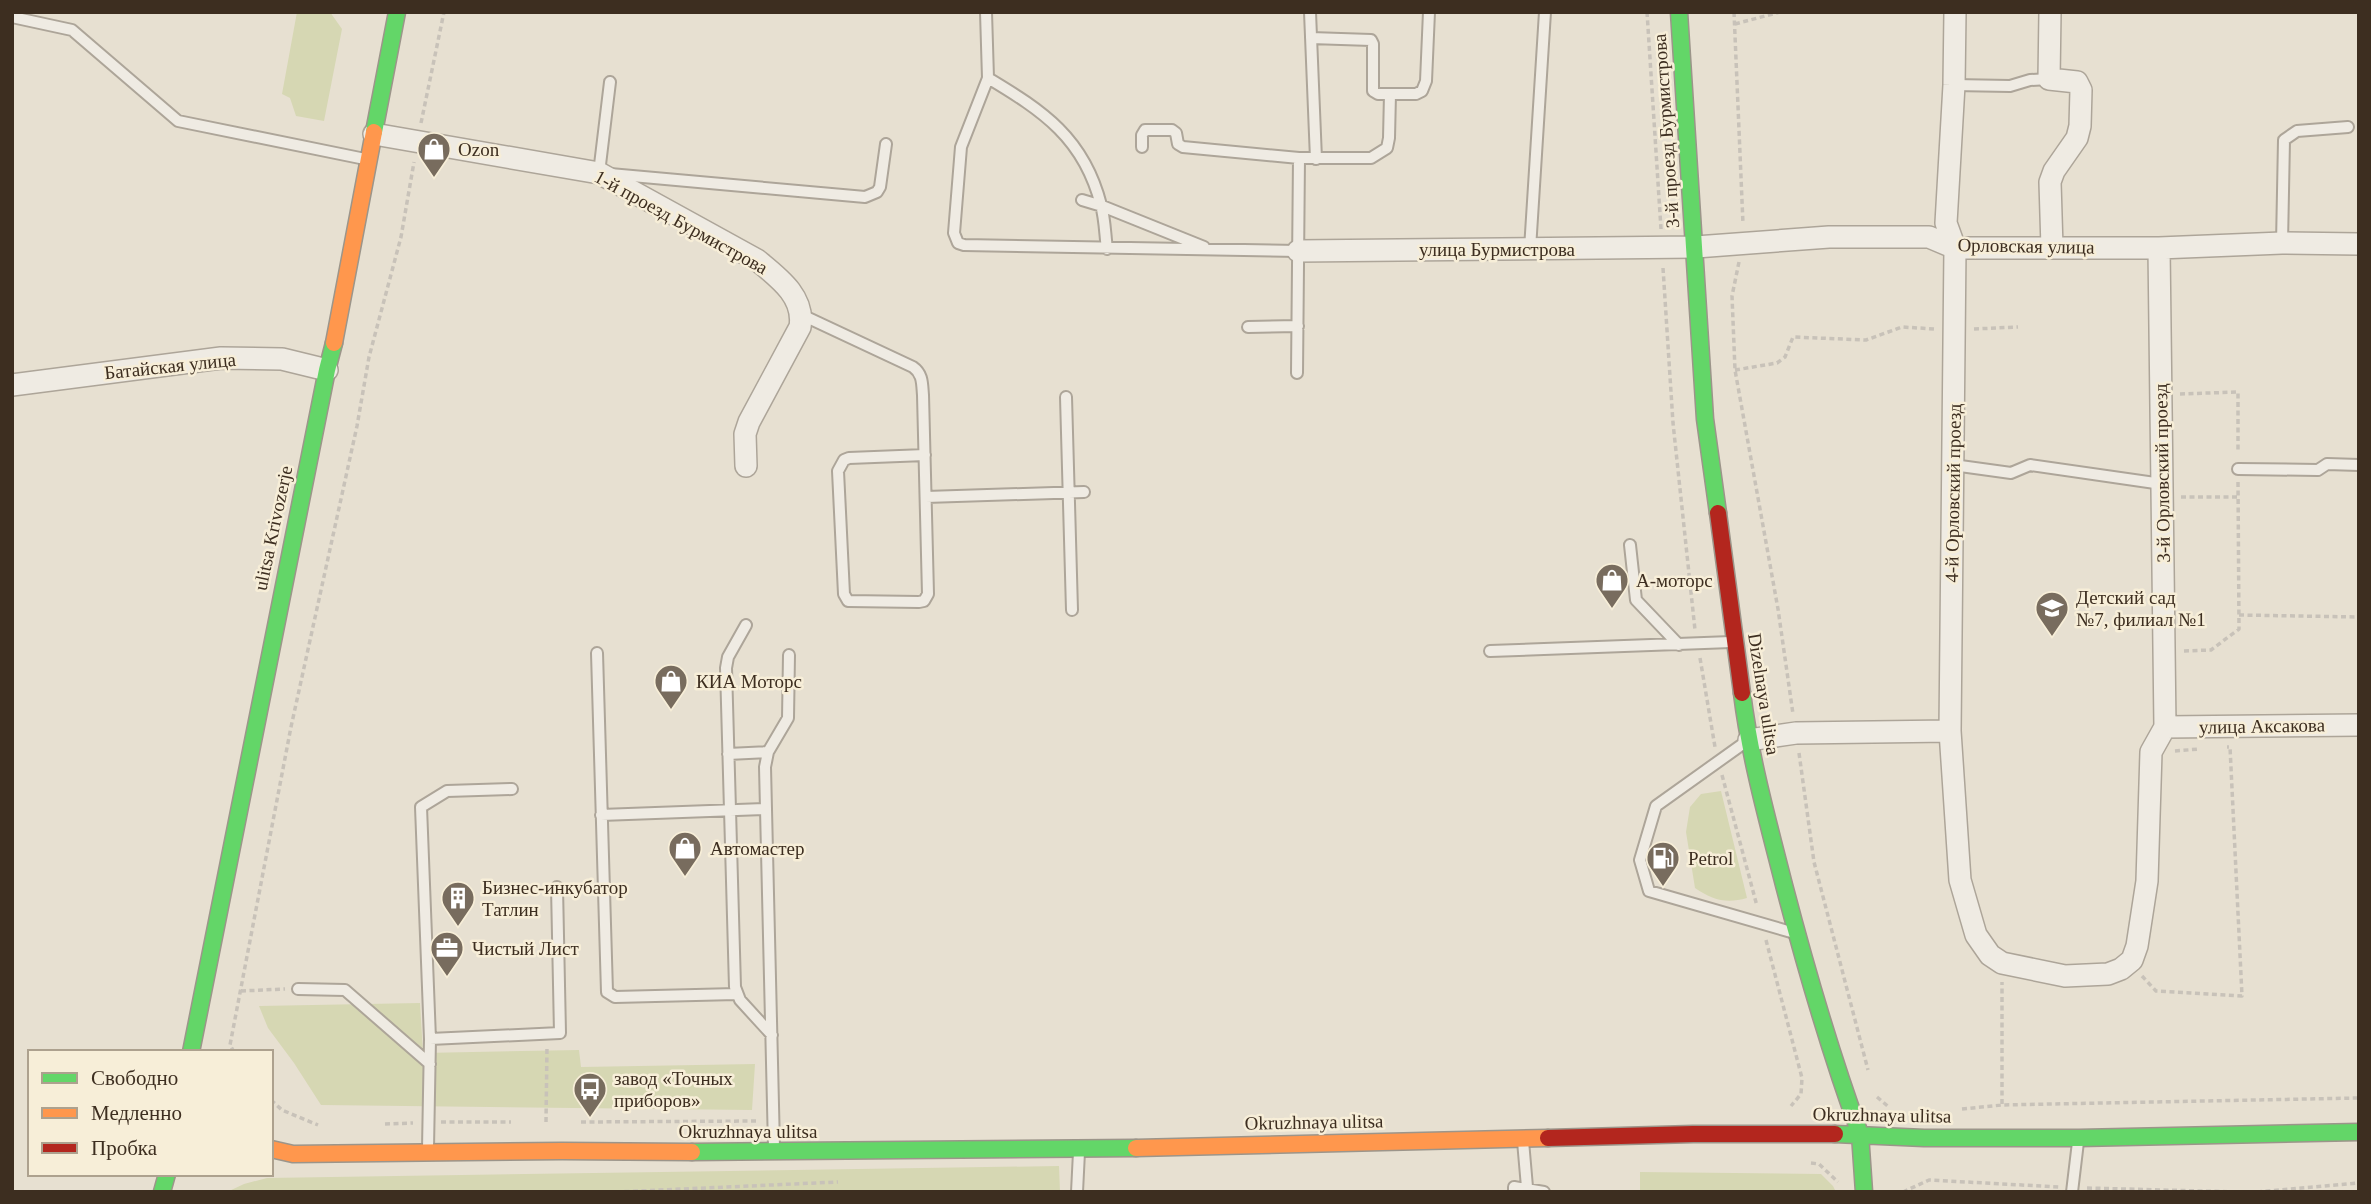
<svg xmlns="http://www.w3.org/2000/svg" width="2371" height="1204" viewBox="0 0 2371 1204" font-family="'Times New Roman',serif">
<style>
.green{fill:#d6d7b3}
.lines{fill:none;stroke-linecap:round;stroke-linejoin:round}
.lane-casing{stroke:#ada599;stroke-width:14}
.street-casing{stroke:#ada599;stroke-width:24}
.fast-casing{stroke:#9c958a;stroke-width:19}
.slow-casing{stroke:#9c958a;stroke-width:19}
.jam-casing{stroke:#9c958a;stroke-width:19}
.path{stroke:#c8c2b9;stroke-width:3.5;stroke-dasharray:5 3.5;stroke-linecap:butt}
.lane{stroke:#efebe3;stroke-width:10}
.street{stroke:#efebe3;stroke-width:21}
.fast{stroke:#63d668;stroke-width:16}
.slow{stroke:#ff974d;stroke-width:16}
.jam{stroke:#b3261e;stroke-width:16}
.labels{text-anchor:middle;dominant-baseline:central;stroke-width:5;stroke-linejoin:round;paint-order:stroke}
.street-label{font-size:19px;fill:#3d2e20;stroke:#f7eed8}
.poi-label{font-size:19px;fill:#3d2e20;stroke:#f7eed8;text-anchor:start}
</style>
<rect width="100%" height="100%" fill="#e7e0d1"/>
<path class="green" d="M297,12H330L342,29L324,121L296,116L290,98L282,94Z
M1721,791L1747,898C1726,904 1713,900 1695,888L1686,832L1690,807L1701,794Z
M420,1003L423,1053L579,1050L581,1067L755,1064L752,1110L321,1105L294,1063L268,1028L259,1006Z
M1059,1166L1060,1192H227L244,1184L267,1178Z
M1640,1172L1821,1174L1833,1186L1836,1192H1640Z"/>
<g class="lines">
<defs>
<path id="lane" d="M986,12L988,78L961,147L954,233L958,243L964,245L1298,251
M1310,12L1316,159
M12,17L72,30L178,121L365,159
M1311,38L1371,40L1373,44V91L1378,94H1416L1422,91L1426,81L1429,12
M988,78C1043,111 1084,138 1101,205C1105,219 1105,234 1107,249
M610,82L599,173L865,197L877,192L880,187L886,144
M1954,85L2010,86L2030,80L2049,79
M1142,147V135L1145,130H1172L1176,133L1178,144L1183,147L1299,158H1371L1387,148L1389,138L1390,94
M1082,200L1102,206L1204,247
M2282,243L2284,140L2297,131L2348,127
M1530,249L1545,12
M802,315L913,367C923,374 922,384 923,395L928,594L924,601L919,602L848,601L844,594L838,471L844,460L849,458L925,455
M1248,327L1298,326
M1297,373L1299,158
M1066,397L1072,610
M1953,465L2011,473L2030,465L2162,484
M2238,469L2318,470L2327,464L2359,465
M926,497L1084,492
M1630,545L1636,600L1679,645
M746,625L728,657L726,668L735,987L740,1000L772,1035
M1490,651L1731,642
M597,653L607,992L615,997L736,994
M1747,741L1656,806L1640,860L1649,891L1791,932
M728,754L768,752
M601,815L766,809
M298,989L345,990L430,1064
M430,1039L421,807L447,791L512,789
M1523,1141L1527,1187
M774,1147L765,767L768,752L788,718L789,655
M428,1148L430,1039L560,1033L557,887
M1077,1192L1079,1152
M1514,1192V1187L1544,1192
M2072,1192L2078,1142"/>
<path id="street" d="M1955,12L1954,85L1946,223L1955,248L1950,731L1960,880L1976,935L1990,955L2002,963L2065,976L2108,974L2121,969L2132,960L2137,946L2147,881L2151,752L2165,727L2159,248
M2050,12L2049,79L2077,82L2081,90L2080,126L2077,138L2054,171L2050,182L2052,248
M374,134L599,173L757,260C779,278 805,297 800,327L749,422L745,434L746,466
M1298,251L1696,247L1829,237H1929L1955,248H2159L2282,243L2359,244
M12,385L221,358L282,359L327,370
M2165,727L2359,725
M1749,740L1796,733L1950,731"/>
<path id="fast" d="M1679,12L1705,419L1718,513
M374,132L397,12
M1742,693C1750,758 1768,822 1784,885C1806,969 1830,1052 1860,1134
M191,1052L327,370L334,343
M1835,1134L1924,1138H2079L2359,1132
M1860,1134L1864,1192
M692,1152L1136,1148
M162,1192L167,1174"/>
<path id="slow" d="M334,343L374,132
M1136,1148L1548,1138
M271,1149L293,1154L562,1151L692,1152"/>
<path id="jam" d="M1718,513L1742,693
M1548,1138L1693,1134H1835"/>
</defs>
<use href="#lane" class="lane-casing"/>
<use href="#street" class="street-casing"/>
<use href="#fast" class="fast-casing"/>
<use href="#slow" class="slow-casing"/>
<use href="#jam" class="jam-casing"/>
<path class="path" d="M1647,12L1661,229
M1734,12L1743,224
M1735,24L1780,12
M421,123L444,12
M1739,262L1732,296L1735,370L1778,609L1793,714
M1663,268L1673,423L1695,630
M1974,329L2018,327
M1735,370L1777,363L1785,357L1793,337L1866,340L1902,327L1935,329
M2180,394L2238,392V453
M2181,497H2238
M2239,615L2359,617
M2184,651L2211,650L2239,629L2238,482
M1700,658L1715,747
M2175,751L2199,749
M1799,753L1814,862L1868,1070
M1722,775L1757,906
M1766,940L1802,1078L1801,1094L1791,1106
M2142,976L2156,991L2242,996L2230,747H2227
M241,991L285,989
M234,1052L230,1045L291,727L357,426L369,357L401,237L414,162
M1877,1097L1890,1108
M271,1100L282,1110L318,1125
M2002,1104V982
M1962,1109L2002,1105L2359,1098
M441,1122H511
M546,1122L547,1046
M581,1122L759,1121
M385,1124L413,1123
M1811,1163L1819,1164L1838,1182
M2087,1188L2239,1192
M616,1192L838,1182
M1903,1192L1929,1180L2059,1187
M2257,1192L2359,1183"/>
<use href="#lane" class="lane"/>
<use href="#street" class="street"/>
<use href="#fast" class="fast"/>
<use href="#slow" class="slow"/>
<use href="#jam" class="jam"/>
</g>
<defs>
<symbol id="shop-pin" viewBox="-11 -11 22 30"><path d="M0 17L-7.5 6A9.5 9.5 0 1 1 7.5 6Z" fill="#786c5e" stroke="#f7eed8"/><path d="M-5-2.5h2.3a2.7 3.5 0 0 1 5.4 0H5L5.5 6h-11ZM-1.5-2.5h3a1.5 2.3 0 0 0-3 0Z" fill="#fff"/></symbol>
<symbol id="school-pin" viewBox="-11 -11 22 30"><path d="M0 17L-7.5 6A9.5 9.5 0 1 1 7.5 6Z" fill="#786c5e" stroke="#f7eed8"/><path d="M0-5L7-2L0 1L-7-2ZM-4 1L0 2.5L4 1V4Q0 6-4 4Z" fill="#fff"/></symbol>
<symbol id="fuel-pin" viewBox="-11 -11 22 30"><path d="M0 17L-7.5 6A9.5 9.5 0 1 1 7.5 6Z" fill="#786c5e" stroke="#f7eed8"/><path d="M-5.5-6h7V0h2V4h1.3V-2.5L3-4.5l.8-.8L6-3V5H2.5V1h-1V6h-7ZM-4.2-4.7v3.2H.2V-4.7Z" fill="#fff"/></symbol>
<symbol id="building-pin" viewBox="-11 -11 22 30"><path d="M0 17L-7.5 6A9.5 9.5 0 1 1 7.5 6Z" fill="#786c5e" stroke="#f7eed8"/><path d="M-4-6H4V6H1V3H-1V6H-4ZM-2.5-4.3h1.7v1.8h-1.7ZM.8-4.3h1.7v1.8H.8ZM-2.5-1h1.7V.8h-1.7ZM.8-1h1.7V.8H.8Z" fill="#fff"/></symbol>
<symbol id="office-pin" viewBox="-11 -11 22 30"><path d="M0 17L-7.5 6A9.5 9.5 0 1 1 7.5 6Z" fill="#786c5e" stroke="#f7eed8"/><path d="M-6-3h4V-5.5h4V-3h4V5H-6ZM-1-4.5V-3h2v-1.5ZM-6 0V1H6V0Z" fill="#fff"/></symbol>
<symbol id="bus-pin" viewBox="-11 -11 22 30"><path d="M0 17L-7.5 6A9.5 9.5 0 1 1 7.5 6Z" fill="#786c5e" stroke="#f7eed8"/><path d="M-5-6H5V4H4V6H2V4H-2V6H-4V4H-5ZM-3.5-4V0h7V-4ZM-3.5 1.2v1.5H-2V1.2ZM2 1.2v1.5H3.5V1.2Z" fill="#fff"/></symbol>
</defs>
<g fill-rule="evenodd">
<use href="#shop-pin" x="415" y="130" width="38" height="52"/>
<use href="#shop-pin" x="1593" y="561" width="38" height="52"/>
<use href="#school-pin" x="2033" y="589" width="38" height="52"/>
<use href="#shop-pin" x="652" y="662" width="38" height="52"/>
<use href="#shop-pin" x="666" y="829" width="38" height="52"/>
<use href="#fuel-pin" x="1644" y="839" width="38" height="52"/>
<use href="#building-pin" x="439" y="879" width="38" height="52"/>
<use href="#office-pin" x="428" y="929" width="38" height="52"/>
<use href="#bus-pin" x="571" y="1070" width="38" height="52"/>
</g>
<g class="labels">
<g class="street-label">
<text transform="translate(1666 131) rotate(-94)">3-й проезд Бурмистрова</text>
<text transform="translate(681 222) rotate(29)">1-й проезд Бурмистрова</text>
<text transform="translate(2026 246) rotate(1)">Орловская улица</text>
<text x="1497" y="249">улица Бурмистрова</text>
<text transform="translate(170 366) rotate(-6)">Батайская улица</text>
<text transform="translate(2162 473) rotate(-91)">3-й Орловский проезд</text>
<text transform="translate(1953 493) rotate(-89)">4-й Орловский проезд</text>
<text transform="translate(273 528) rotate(-78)">ulitsa Krivozerje</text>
<text transform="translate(1764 694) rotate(81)">Dizelnaya ulitsa</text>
<text transform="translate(2262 726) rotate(-1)">улица Аксакова</text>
<text transform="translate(1882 1115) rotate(1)">Okruzhnaya ulitsa</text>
<text transform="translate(1314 1122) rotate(-1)">Okruzhnaya ulitsa</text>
<text x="748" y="1131">Okruzhnaya ulitsa</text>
</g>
<g class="poi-label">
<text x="458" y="149">Ozon</text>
<text x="1636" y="580">А-моторс</text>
<text x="2076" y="597">Детский сад<tspan x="2076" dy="22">№7, филиал №1</tspan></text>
<text x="696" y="681">КИА Моторс</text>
<text x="710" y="848">Автомастер</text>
<text x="1688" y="858">Petrol</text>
<text x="482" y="887">Бизнес-инкубатор<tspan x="482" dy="22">Татлин</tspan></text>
<text x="472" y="948">Чистый Лист</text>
<text x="614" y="1078">завод «Точных<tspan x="614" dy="22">приборов»</tspan></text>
</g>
</g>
<rect width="2371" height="1204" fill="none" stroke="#3d2e20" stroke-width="28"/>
<rect x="28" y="1050" width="245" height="126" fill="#f7eed8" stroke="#ada18e" stroke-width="2"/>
<rect x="42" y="1073" width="35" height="10" fill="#63d668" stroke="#ada18e" stroke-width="2"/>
<text x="91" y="1085" font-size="21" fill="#3d2e20">Свободно</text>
<rect x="42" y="1108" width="35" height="10" fill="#ff974d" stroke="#ada18e" stroke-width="2"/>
<text x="91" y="1120" font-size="21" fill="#3d2e20">Медленно</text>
<rect x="42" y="1143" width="35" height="10" fill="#b3261e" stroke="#ada18e" stroke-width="2"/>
<text x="91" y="1155" font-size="21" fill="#3d2e20">Пробка</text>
</svg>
